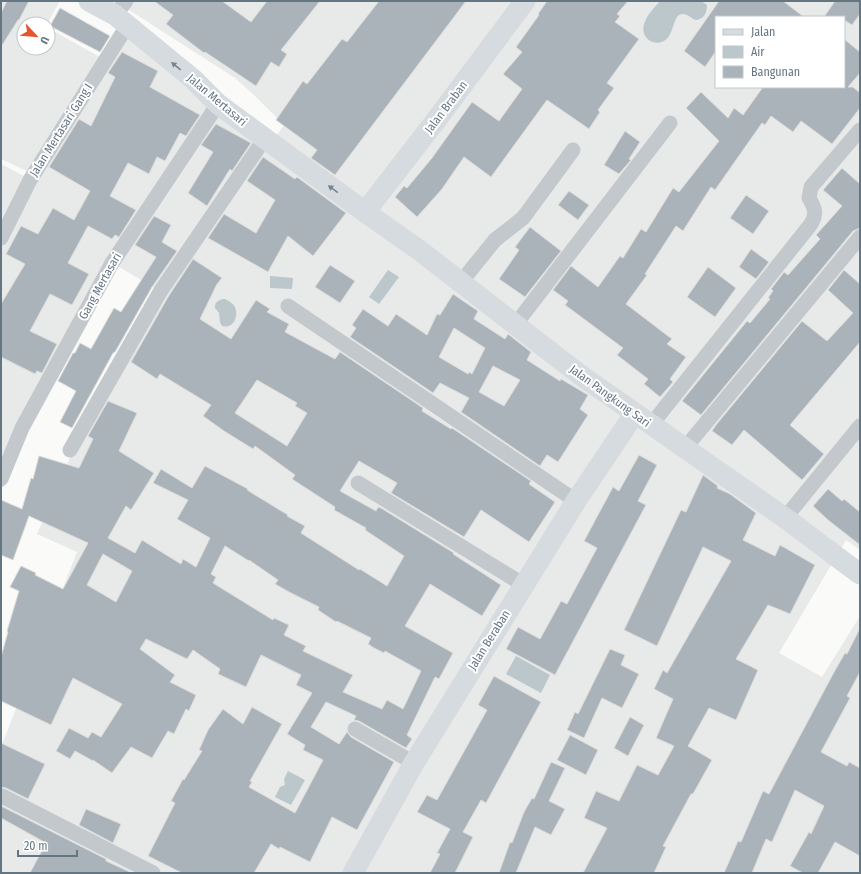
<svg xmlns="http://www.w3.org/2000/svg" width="861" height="874" viewBox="0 0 861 874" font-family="'Fira Sans Condensed',sans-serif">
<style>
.built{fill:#e8e9e9;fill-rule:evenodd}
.water{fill:#bbc7cb}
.building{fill:#aab3b9;stroke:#dcdcda;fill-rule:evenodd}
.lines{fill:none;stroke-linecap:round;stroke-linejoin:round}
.street{stroke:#c3c8cc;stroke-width:15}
.secondary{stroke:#d6dbdf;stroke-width:21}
.oneway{fill:#768591}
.labels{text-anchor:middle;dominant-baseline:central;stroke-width:4;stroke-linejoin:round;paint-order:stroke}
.street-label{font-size:12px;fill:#657683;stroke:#fff}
</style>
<rect width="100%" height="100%" fill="#fafaf8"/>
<path class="built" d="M1,1H60L47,24H24V48H48V28L100,57L31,173L1,159Z
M134,1H860V550L846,540L779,653L822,677L860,616V873H1V747L77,552L37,534L72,453L192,250L284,125L256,97L235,78L129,10ZM716,17H844V87H716Z
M127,33L211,108L1,467V248L38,175Z
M216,112L260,142L158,290L116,265Z
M1,164L24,176L1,220Z"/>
<path class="water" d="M660,1H701L707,5C707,13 704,19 696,20C692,19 687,13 682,14C672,15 675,35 664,41C653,47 640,37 644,24C647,15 654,8 660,1Z
M388,270L399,277L379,304L369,297Z
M270,276L293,278L292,289L270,288Z
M225,299C228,301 233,303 235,307C239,317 233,329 222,326L220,322L219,313L215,308C214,302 220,299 225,299Z
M516,656L550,675L541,693L506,674Z
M288,771L305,780L291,805L275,797L280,787L285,785L284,779Z"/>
<path class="building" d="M7,1H29L19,20H18L1,47V13Z
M154,1H222L251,22L267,1H320L281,50L287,54L279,67L271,62L256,86L205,52L204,53L166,24L173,15Z
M379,1H466L335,175L311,158L317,150L276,120L303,81L307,84L342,39L347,42Z
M547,1H628L617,14L620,16L615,22L639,39L607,83L614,88L598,110L600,112L589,129L547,100L491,177L464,157L442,189L417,217L395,197L404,186L407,188L432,158L472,102L499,121L522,89L503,74L522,52L516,47L539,15L538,14Z
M719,1H783L804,17H716V51L705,67L684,51Z
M835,1H860V14L852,25L844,20V17H824Z
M60,8L110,36L100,52L50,26Z
M844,39L860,52V73L848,87H853L860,93V108L832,144L801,121L793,132L771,116L765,125L762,123L715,190L711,187L683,231L676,226L645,274L647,275L626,304L672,339L667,344L686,357L670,379L673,382L660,397L644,384L648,379L617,355L623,348L565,305L568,301L553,290L571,266L598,287L620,256L623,258L641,229L646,232L673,188L679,192L719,141L686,108L701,92L728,118L734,108L743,115L763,87H844Z
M122,52L158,71L150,87L200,115L186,136L180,133L165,161L157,157L149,174L128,163L110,196L136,210L119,237L115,235L112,239L88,226L68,263L89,274L72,305L50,294L30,331L57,344L42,373L37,371L35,374L1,357V304L25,264L6,254L21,226L38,234L53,208L74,220L90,191L49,167L79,119L91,126L115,77L108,73Z
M216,124L251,143L232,171L230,169L207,206L188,193L213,152L201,145Z
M625,131L640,142L629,159L631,160L619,174L604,165Z
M263,157L295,179L297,177L346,213L313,256L288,236L268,272L208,238L224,214L256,233L275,200L247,181Z
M842,168L860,184V228L853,231L701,415L682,401L747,321L750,323L770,299L768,298L773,291L771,289L784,272L788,275L820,239L816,235L842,206L823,190Z
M569,191L589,205L578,220L558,205Z
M746,195L769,211L753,234L730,218Z
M154,216L171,225L162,242L177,251L152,287L115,352L113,353L72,428L60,422L76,391L58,381L73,353H75L80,343L91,349L114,308L121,312L156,257L135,245Z
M530,227L561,251L525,297L499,279L519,250L515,247Z
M751,249L769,262L756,279L739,267Z
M193,259L222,278L217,284L200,319L231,339L256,300L270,309L267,312L289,324L285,332L335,359L340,352L423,408L422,411L451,429L452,428L531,481L529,484L555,502L529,542L481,510L464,537L391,493L397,483L359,461L340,491L376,511L378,507L381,508L454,553L453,554L501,585L482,616L430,584L405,626L453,653L439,679L435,677L407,735L412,739L406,748L359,721L354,720L356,716L326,702L311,727L339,744L347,732L351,737L394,762L357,830L332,817L310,862L280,847L279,849L271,844L254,873H182L148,856L175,803L171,801L183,779L184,780L202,751L199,750L208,730L223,709L243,724L252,707L282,724L250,781L252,782L249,787L295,813L323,760L303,750L305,745L287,734L312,693L296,685L301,675L261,655L246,687L218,674L220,669L193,650L187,659L146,639L140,649L175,675L170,682L196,695L189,711L186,709L174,734L168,731L152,758L131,747L112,773L93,760V761L75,751L70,759L56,751L69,728L88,738L92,732L101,737L122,704L73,678L51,725L1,701V657L8,632L7,631L19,591L10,587L21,566L36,573L35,575L63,589L88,543L29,516L13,560L1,555V500L22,509L31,478L33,479L39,456L79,468L93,439L88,436L108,401L137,413L119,451L154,473L131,510L126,506L108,538L135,553L142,540L181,564L183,559L196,567L210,538L177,519L188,500L153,483L161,469L192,488L205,466L248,489L247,490L288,515L287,516L305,526L301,533L359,570L360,569L387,586L404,556L365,530L366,528L334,510L335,507L292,479L295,475L255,446L253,449L224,431L203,416L211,405L160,374L157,379L131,362L168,297ZM257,380L297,403L295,406L307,413L287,446L235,413ZM225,546L249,561V560L278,580L275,584L289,592L319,607L318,610L336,622L337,621L371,638L368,644L374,648L384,653L385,651L421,671L403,709L387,700L382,709L343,692L353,675L303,651L306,646L284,635L289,625L274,618L273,620L213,583L216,577L211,574ZM103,554L132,571L116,602L87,585Z
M330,265L355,281L340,303L315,287Z
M708,267L736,288L715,317L687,297Z
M844,270L860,284V342L790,425L824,454L802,480L744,430L732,445L712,431L716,425L802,321L827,341L853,313L828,290Z
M453,294L478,311L474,319L505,339L508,334L531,352L527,360L560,381L561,379L588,395L580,409L588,415L558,462L547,455L540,466L461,412L469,398L440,383L433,393L350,337L356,328L352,325L363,309L388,326L396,314L427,335L437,314L440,315ZM454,328L485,348L472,374L469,372L468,374L439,357ZM493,366L520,380L504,406L479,392Z
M639,455L657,465L638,501L646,505L555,675L506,649L518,627L540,639L561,601L567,604L597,548L584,541L613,487L619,491Z
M703,475L718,486L717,488L730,494L756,513L743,540L775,556L780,545L815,565L790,614L768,605L736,659L758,670L736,720L709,708L688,746L712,760L693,794H691L663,846L666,847L654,873H583L607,828L584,818L596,791L619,801L637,765L658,775L674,746L656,738L673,699L654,689L663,670L667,673L731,561L703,547L657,646L624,630L681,510L686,512Z
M828,489L842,501L844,499L860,512V545L828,520L813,506Z
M860,628V672L847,696L850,698L821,752L847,766L849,762L860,768V856L835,842L818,873H803L790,866L809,832L811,834L824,806L795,790L772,842L766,839L752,873H724L738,841L741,842L763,791L769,794L833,674L845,653L847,654Z
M610,649L625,655L621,665L639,674L622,708L602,698L584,738L567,730L575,712L578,714Z
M494,676L541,702L486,803L481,800L463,832L473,837L455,873H430L440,854L437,853L450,829L417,812L427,795L437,800L487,710L478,705Z
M630,717L644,725L628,756L614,748Z
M570,735L598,750L586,775L557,760Z
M1,743L45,764L28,799L6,788L1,787Z
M551,762L565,768L549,801L565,809L551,835L535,827L516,873H499L510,842L512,843L524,812L532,798L534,799Z
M1,806L106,859V861L132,873H30L46,843L1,818Z
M86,809L121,824L113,843L79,825Z"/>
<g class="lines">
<path class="street" d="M115,15L126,1
M1,238L30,180L127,26
M461,282L495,240L523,218L573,150
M288,306L576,501
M515,325L670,123
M651,425L811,224C817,214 815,208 809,198L811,187L860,130
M685,448L860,237
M70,450L160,292L265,138
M1,479L22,428L112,263L218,104
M358,483L524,585
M785,518L860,426
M355,729L414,763
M2,796L153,873"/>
<path class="secondary" d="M89,1L115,15L193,79L218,104L365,212L419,250L579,374L785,518L860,574
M365,212L437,119L525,1
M353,873L414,763L576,501L635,413"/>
</g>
<defs><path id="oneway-solid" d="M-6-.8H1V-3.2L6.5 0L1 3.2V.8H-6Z"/></defs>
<g class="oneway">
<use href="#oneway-solid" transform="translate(176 66) rotate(-141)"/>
<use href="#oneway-solid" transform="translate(333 189) rotate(-144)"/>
</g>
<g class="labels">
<g class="street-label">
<text transform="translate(217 100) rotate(40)">Jalan Mertasari</text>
<text transform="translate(446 107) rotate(-53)">Jalan Braban</text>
<text transform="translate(61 130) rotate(-58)">Jalan Mertasari Gang I</text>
<text transform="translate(100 286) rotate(-61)">Gang Mertasari</text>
<text transform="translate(610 396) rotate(36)">Jalan Pangkung Sari</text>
<text transform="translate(489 640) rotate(-58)">Jalan Beraban</text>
</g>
</g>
<rect width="861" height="874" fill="none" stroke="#657683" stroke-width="4"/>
<rect x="715" y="16" width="130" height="72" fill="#ffffff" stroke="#c1c8cd"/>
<rect x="723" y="29" width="20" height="6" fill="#d6dbdf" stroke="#c1c8cd"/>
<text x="751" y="36" font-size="12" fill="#657683">Jalan</text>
<rect x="723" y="46" width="20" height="12" fill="#bbc7cb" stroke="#c1c8cd"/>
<text x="751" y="56" font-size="12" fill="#657683">Air</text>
<rect x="723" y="66" width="20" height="12" fill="#aab3b9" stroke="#c1c8cd"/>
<text x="751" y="76" font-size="12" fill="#657683">Bangunan</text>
<g transform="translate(36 36) rotate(116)"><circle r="19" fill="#ffffff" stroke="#c1c8cd"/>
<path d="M0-3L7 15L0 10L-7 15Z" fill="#e4572e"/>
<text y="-6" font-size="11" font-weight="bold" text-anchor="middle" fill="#657683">U</text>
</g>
<path d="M18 850v6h59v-6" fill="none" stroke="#657683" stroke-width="2"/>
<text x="24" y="850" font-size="12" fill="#657683" stroke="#ffffff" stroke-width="3" paint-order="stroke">20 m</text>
</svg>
